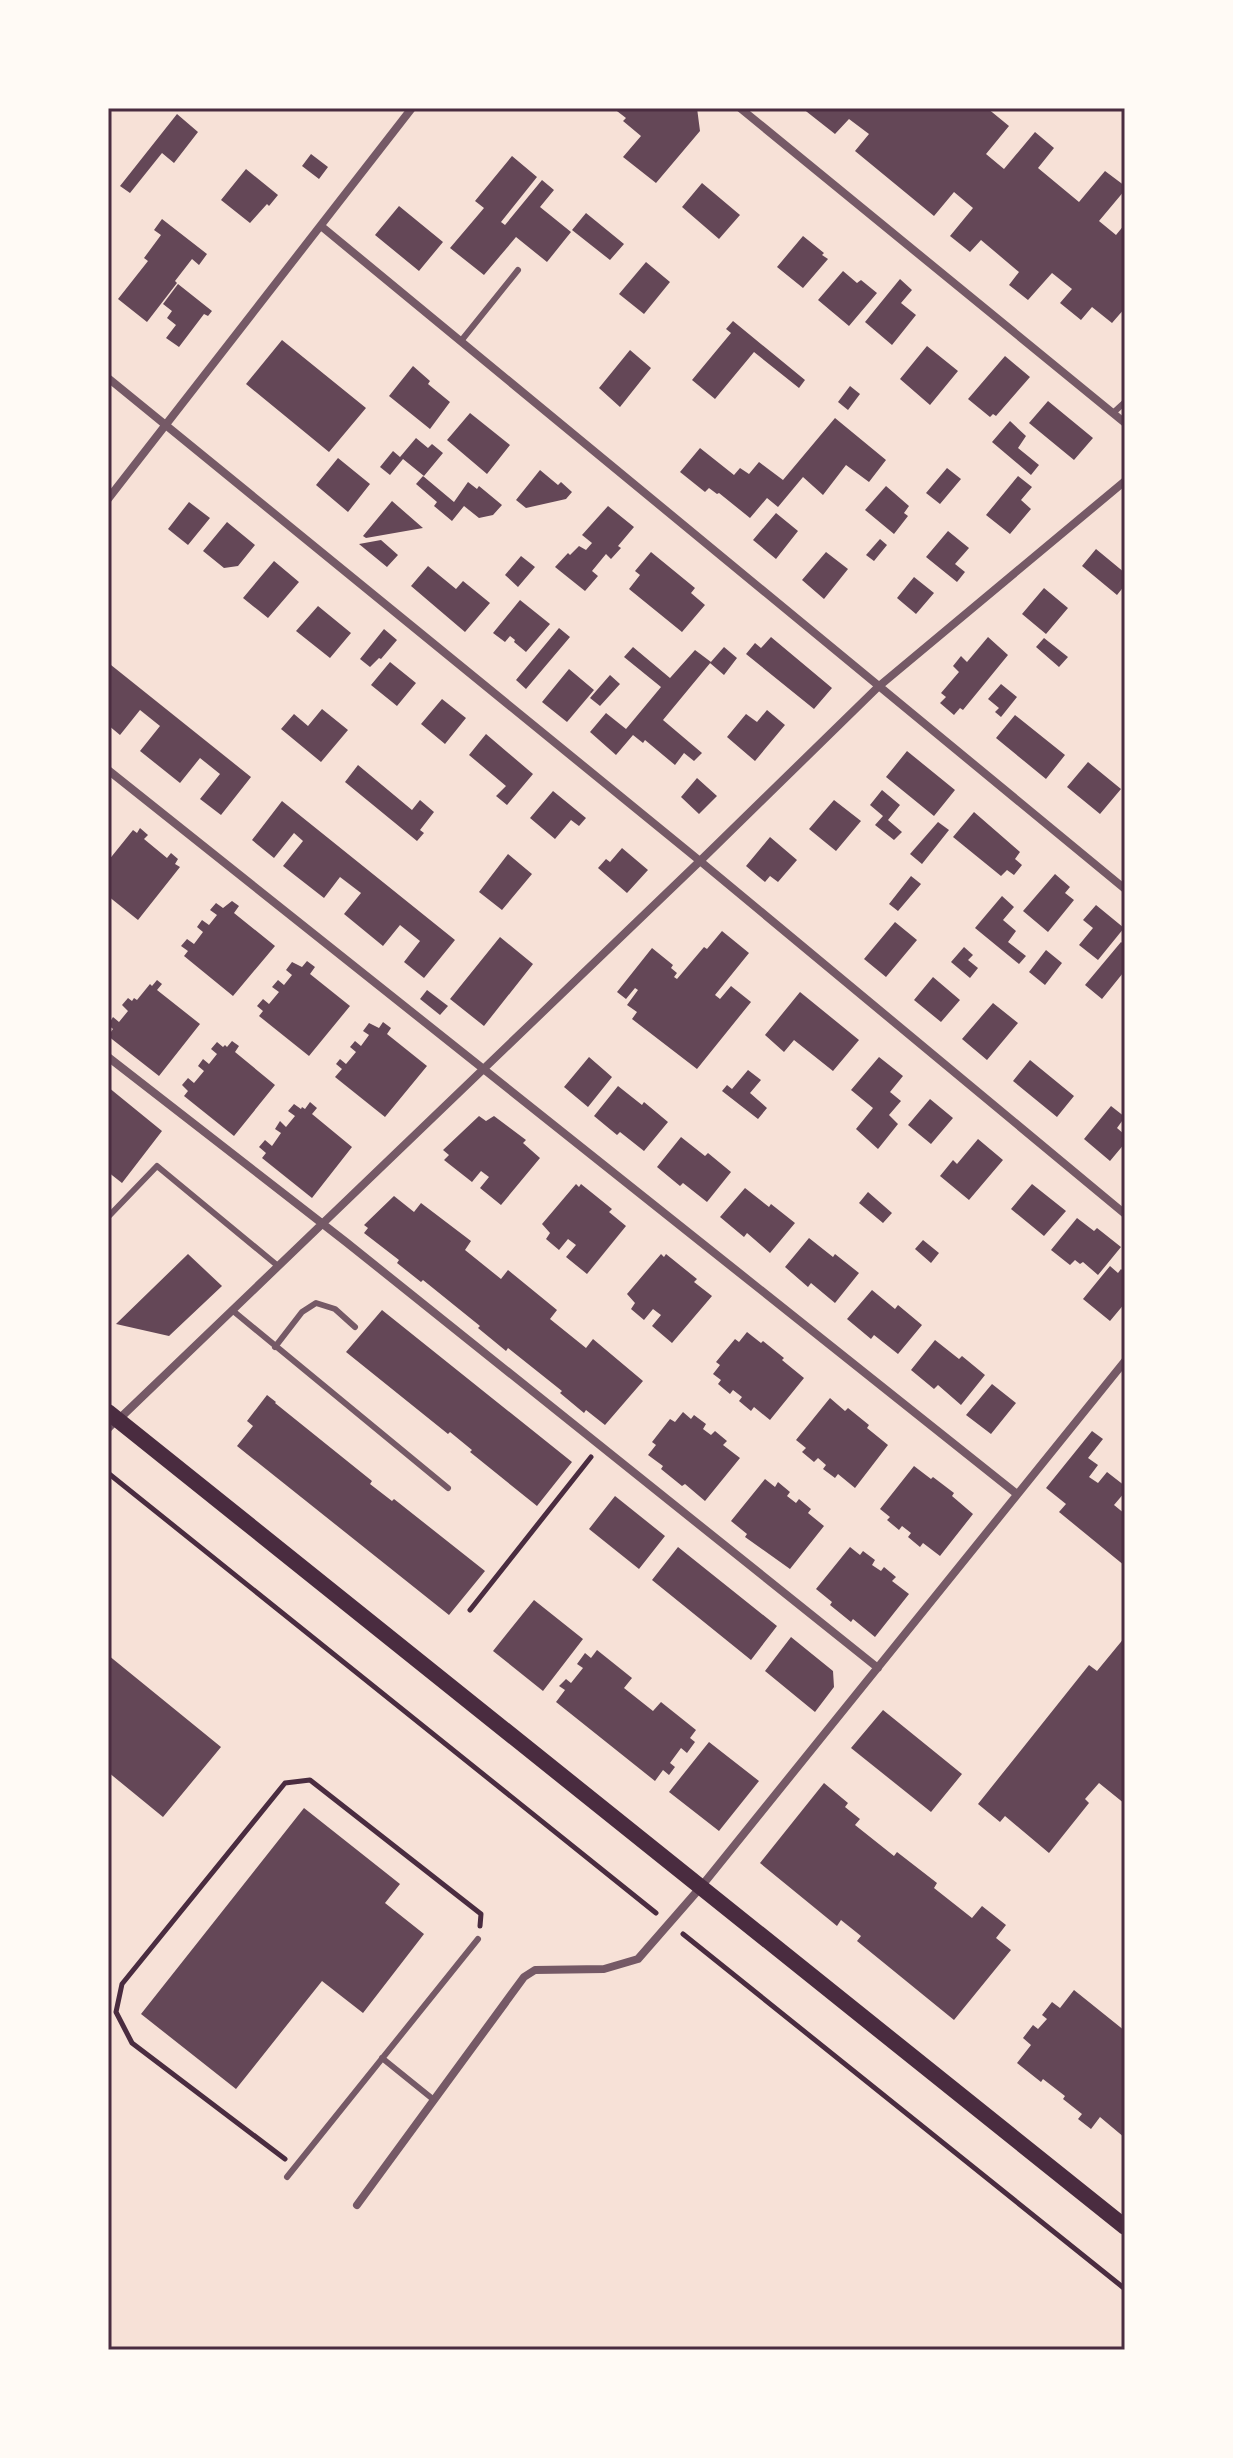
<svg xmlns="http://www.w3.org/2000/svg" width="1233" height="2458" viewBox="0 0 1233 2458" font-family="'Roboto Condensed',sans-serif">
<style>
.building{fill:#644757}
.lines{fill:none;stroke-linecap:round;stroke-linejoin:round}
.path{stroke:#4a2c40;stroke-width:5}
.service{stroke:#755966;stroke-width:6}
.minor{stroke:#755966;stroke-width:8}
.secondary{stroke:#4a2c40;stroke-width:16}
.neatline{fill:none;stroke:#4a2c40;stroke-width:3}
</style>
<rect width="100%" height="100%" fill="#f7e1d7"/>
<path class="building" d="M613,108H697L700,131L656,183L623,157L641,136L623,121L626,118Z
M802,108H987L1009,126L986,154L1004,169L1035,132L1054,148L1038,168L1079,202L1105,171L1125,186V190L1099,221L1116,235L1125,224V308L1112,323L1092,307L1081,320L1060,303L1072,289L1052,273L1028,300L1009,285L1019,272L981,240L970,252L950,236L973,208L954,192L934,216L855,151L869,134L849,119L835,134Z
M177,114L198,132L174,163L162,153L130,193L120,186Z
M311,154L328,167L319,179L302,166Z
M512,156L537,177L501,222L505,225L542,180L554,190L540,207L571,232L547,262L516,237L484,275L450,248L484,208L475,201Z
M246,169L278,195L269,206L267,204L250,223L221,200Z
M702,183L740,215L719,239L682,207Z
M399,206L443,242L419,271L375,235Z
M586,213L624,244L610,260L572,230Z
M162,219L207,254L199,265L192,259L175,281L177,283L147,322L118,299L148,261L144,258L161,235L154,230Z
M803,236L824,253L822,255L828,259L803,288L777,267Z
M646,262L670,282L644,314L619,294Z
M843,271L857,283L861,280L877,293L849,326L818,300Z
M900,279L912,290L901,303L916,315L892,345L865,322Z
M178,284L212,311L208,316L204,314L179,347L166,338L176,325L167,318L172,311L163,304Z
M733,321L805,380L799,388L754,352L715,399L692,380L731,333L726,329Z
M282,340L366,408L329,452L246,384Z
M927,346L958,371L930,405L900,379Z
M630,350L651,368L620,407L599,388Z
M1005,356L1030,377L996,416L993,414L990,417L968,399Z
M413,366L430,381L428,384L450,402L430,429L389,396Z
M850,386L860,394L848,410L838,402Z
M1048,401L1093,438L1074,460L1029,423Z
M470,413L510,445L487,474L447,440Z
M835,418L886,460L869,482L846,465L823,495L803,477L778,507L767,498L750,518L719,493L717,494L709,488L705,492L680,472L700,448L734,475L740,468L749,474L759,462L783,480Z
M1010,421L1026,436L1018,448L1039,465L1031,475L992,442Z
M416,438L428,448L432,444L443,453L424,476L403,459L390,475L380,467L393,451L400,457Z
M338,458L370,484L348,512L316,485Z
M947,468L961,479L940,504L926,493Z
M540,470L558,485L561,482L572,492L566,499L526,508L516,500Z
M423,476L454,502L468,482L477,489L479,486L502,505L493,515L479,518L464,506L452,521L434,506L437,502L416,484Z
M1018,476L1032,487L1021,500L1031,509L1010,534L986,515Z
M886,486L909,506L904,513L908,516L894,534L865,510Z
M392,501L423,528L366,538L363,536Z
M189,502L210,518L188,545L168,529Z
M608,506L634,527L618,546L621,548L611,559L606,554L592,571L598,576L585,591L555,567L568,553L570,555L579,546L586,550L592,543L582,535Z
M776,513L798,531L776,559L753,540Z
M227,522L255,545L238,566L224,568L203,551Z
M948,531L969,548L955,564L965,572L957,582L926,557Z
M880,539L887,545L874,561L866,555Z
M381,540L398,555L387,567L359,544Z
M1096,549L1125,573V585L1117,595L1082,566Z
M651,552L695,588L691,593L705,605L682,632L629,589L640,575L635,571Z
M826,552L848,569L824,599L802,580Z
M521,556L535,567L518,587L505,575Z
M274,561L299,582L268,618L243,598Z
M428,566L456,589L463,581L490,603L465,632L411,586Z
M914,577L934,593L916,614L897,598Z
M1044,588L1068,608L1046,634L1022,614Z
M520,600L550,624L526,652L514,642L515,640L510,636L505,642L493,633Z
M318,606L351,633L330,658L296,631Z
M559,628L570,637L526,689L516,680Z
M384,629L397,640L381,659L379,658L370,667L360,659Z
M771,637L832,688L814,709L746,654L755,643L761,648Z
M988,637L1008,655L963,710L960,708L954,715L940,703L946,697L941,693L959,672L953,666L961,656L967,662Z
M1044,638L1068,657L1059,667L1036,647Z
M633,647L670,678L695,650L711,662L663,720L702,753L694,761L684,753L675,765L645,740L643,743L633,735L616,755L590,732L606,713L626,729L661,687L624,657Z
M724,647L737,658L724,675L710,663Z
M390,662L416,683L397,706L371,685Z
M111,665L251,777L221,815L200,799L220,774L200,758L180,783L140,751L160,726L140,710L120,735L108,725V669Z
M569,669L594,690L567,722L542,702Z
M610,675L620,684L600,706L590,698Z
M1001,684L1017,697L1001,717L995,712L999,708L988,699Z
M442,699L466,718L445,744L421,724Z
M322,709L348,730L321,762L281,729L294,714L308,726Z
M767,710L785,725L755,761L727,737L746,714L757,722Z
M1015,715L1065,755L1046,779L996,738Z
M486,734L533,774L507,805L496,796L506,786L469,755Z
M907,751L955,790L934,816L886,777Z
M1088,762L1121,789L1100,814L1067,787Z
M358,765L412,810L420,800L434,812L420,830L424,833L417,841L345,782Z
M697,778L717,796L699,814L681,797Z
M882,790L900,805L888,820L902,832L894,840L875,825L883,816L870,805Z
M553,791L586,818L579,826L571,820L555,839L530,818Z
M834,800L861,821L836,851L809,829Z
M282,801L455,940L424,978L404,962L420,941L400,925L383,946L344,914L361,893L340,877L324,898L283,866L303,841L294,833L274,858L252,840Z
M974,812L1020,852L1015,859L1022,865L1014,875L1007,870L1001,876L953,837Z
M938,822L949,830L922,864L910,854Z
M140,828L148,835L144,839L167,858L171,853L178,859L175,864L180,867L138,920L108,896V861L133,830L137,833Z
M770,837L797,860L778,882L770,876L765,882L746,866Z
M622,848L648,870L627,893L598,868L606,859L610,862Z
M508,854L532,874L502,910L479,892Z
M1055,874L1070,887L1065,893L1074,900L1048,932L1023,911Z
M911,876L921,884L898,911L889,904Z
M1002,896L1014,907L1003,920L1016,931L1008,942L1026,956L1019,964L975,928Z
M232,901L239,906L234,913L275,946L233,996L184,956L188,951L181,946L187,939L194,944L203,932L197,927L202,920L209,925L217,915L210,910L216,903L223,908Z
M1096,905L1124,928L1098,960L1079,945L1093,928L1083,920Z
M895,922L917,940L886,977L864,959Z
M722,931L749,953L715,995L720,999L731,986L751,1002L697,1069L632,1019L637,1012L627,1005L638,990L635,988L626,999L617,992L652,948L673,965L671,968L677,973L674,977L677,979L704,947L707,949Z
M500,937L533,964L484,1026L450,999Z
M1121,942L1125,945V974L1123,973L1102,999L1085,985Z
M964,947L973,955L968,960L978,968L970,978L951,962Z
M1046,950L1062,963L1045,985L1029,972Z
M307,961L315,967L310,974L350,1006L309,1056L259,1016L263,1011L257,1006L263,999L269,1004L279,992L272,987L278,980L284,985L292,975L286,970L292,962L302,967Z
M933,977L960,1000L941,1022L914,1000Z
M157,980L162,984L157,990L200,1024L159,1076L108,1036L113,1029L108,1025L113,1017L119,1022L128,1011L122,1005L128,998L132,1001L134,998L137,1000L150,984L152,986Z
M427,990L448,1006L440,1015L420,999Z
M800,992L859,1040L833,1071L794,1040L784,1052L765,1035Z
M993,1003L1018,1023L987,1060L962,1039Z
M383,1022L391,1028L387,1034L427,1066L385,1117L335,1077L342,1069L336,1064L340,1059L346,1064L356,1052L350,1047L355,1041L361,1046L369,1035L363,1031L369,1023L379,1028Z
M232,1041L239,1046L235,1052L275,1085L234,1136L184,1096L188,1091L182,1085L188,1078L194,1083L204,1071L198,1066L203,1059L209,1064L217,1054L211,1049L217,1042L223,1047L225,1045L227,1047Z
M589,1057L612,1077L588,1107L564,1087Z
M879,1057L903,1076L890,1092L901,1101L889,1115L898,1124L878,1149L856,1129L873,1108L851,1090Z
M1030,1060L1074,1096L1057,1117L1013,1081Z
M748,1070L761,1080L750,1093L767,1108L758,1119L722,1091L727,1085L732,1089Z
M618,1086L642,1105L644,1102L668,1122L644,1151L620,1132L617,1135L594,1116Z
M108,1087L162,1131L122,1183L108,1172Z
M930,1099L953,1118L931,1144L908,1125Z
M310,1102L317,1108L312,1114L352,1147L312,1198L262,1158L266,1153L259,1147L265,1140L272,1146L281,1133L275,1129L280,1121L286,1127L295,1116L288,1111L294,1104L301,1109L302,1107L305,1109Z
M1111,1106L1125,1117L1117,1128L1125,1135V1143L1110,1161L1084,1139Z
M479,1116L486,1121L494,1116L526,1140L523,1143L540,1158L501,1205L480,1188L489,1177L481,1171L472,1182L444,1160L449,1155L443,1150Z
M681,1137L705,1156L708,1153L731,1172L707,1202L683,1183L680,1186L657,1167Z
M978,1139L1003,1160L969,1200L940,1176L953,1160L957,1164Z
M576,1184L579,1187L581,1184L612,1209L609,1212L626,1226L587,1274L566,1257L576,1245L568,1239L559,1250L546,1239L550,1233L542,1224Z
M1032,1184L1066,1211L1044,1236L1011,1209Z
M745,1188L769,1207L771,1204L795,1223L770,1253L747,1233L744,1237L720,1217Z
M868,1192L892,1213L883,1223L859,1203Z
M394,1196L414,1212L421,1203L471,1241L465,1250L501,1279L508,1270L557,1310L550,1319L586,1348L593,1339L643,1381L605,1425L586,1410L584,1413L560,1393L562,1391L508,1348L506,1351L478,1328L480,1326L423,1280L421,1282L397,1263L399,1260L364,1233L368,1228L364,1225Z
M1077,1218L1094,1231L1097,1228L1121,1247L1098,1275L1083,1262L1080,1264L1075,1260L1070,1265L1051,1250Z
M809,1238L833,1257L835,1254L859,1273L835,1303L811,1283L808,1287L785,1267Z
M923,1240L939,1253L931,1263L915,1249Z
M188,1254L222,1286L169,1336L116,1324Z
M661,1254L664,1257L666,1254L697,1279L694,1282L712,1296L672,1343L652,1326L661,1315L653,1309L644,1320L631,1309L635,1303L627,1294Z
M1110,1266L1118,1273L1121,1269L1125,1273V1303L1110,1321L1083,1299Z
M872,1290L895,1309L898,1305L922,1325L898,1354L874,1335L871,1339L847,1319Z
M382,1310L572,1462L537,1506L470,1452L472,1450L450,1432L448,1434L346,1352Z
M747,1332L761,1343L763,1341L784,1358L782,1360L804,1378L770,1420L754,1407L751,1411L739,1401L742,1397L733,1390L730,1394L718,1384L721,1380L713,1374L720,1365L716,1362L735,1339L739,1342Z
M935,1340L959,1359L962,1356L985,1375L961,1405L938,1385L934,1389L911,1370Z
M992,1384L1016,1403L991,1434L966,1415Z
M267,1395L276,1402L275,1403L372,1481L370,1484L392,1501L394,1499L485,1571L449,1615L237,1446L253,1426L247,1421Z
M830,1398L845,1411L848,1408L869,1425L867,1428L888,1445L855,1488L838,1474L835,1478L823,1469L826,1465L818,1458L814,1462L802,1452L806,1448L796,1440Z
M683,1412L691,1419L694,1415L706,1424L703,1429L711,1435L715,1431L727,1441L723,1445L740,1458L705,1501L685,1484L682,1486L661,1469L663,1466L648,1455L656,1445L652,1442L670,1419L675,1422Z
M1092,1431L1103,1439L1088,1458L1098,1465L1089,1477L1098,1483L1107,1472L1125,1486V1492L1114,1505L1125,1514V1566L1059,1512L1066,1504L1046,1488Z
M914,1466L931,1479L933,1477L954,1493L952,1496L973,1514L940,1556L923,1543L920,1547L908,1537L911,1533L902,1526L899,1530L887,1520L890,1517L880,1509Z
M765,1479L775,1487L778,1482L790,1492L787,1496L796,1503L799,1499L811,1509L808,1513L824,1526L790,1569L745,1537L747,1534L731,1521Z
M615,1496L665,1536L639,1569L589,1529Z
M678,1547L777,1626L751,1660L652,1580Z
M850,1547L860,1555L863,1551L875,1560L872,1565L881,1571L884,1567L896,1577L892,1581L909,1594L875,1637L853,1619L851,1622L830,1605L832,1602L816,1589Z
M534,1600L583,1639L543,1691L493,1651Z
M791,1637L833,1671L834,1687L815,1712L765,1671Z
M1125,1637V1804L1099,1783L1085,1799L1089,1803L1049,1853L1005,1816L1000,1822L978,1804L1089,1665L1097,1671Z
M597,1650L632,1678L624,1688L653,1711L661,1702L696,1730L690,1738L695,1742L687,1753L681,1748L670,1763L675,1767L669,1775L663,1770L655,1781L556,1702L565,1690L559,1686L566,1679L571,1683L583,1668L577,1664L585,1653L591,1658Z
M108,1655L221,1747L163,1817L108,1772Z
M883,1710L962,1774L931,1812L851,1748Z
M709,1742L759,1781L719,1831L669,1792Z
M824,1783L848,1803L845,1807L860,1819L855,1825L894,1856L897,1852L937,1883L934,1888L972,1918L982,1906L1006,1925L996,1938L1011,1950L954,2020L857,1941L861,1936L841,1920L837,1926L760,1863Z
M304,1808L400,1884L385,1903L424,1934L363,2013L322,1981L236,2089L141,2014Z
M1074,1990L1125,2031V2138L1100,2117L1091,2129L1078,2119L1082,2114L1063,2099L1065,2096L1043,2079L1041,2082L1017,2063L1031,2045L1023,2038L1033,2025L1038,2029L1047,2019L1042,2015L1052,2002L1060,2008Z"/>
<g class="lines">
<path class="path" d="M108,1473L656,1913
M470,1610L591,1457
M683,1934L1125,2289
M285,2159L132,2043L116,2012L122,1984L285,1783L310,1780L481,1914L480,1926"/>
<path class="service" d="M461,341L518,270
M1113,413L1125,402
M108,1217L157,1166L278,1266
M232,1310L448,1488
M275,1347L302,1312L316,1303L335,1309L355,1327
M108,1430L118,1420
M382,2058L434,2100
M287,2177L478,1939"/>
<path class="minor" d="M740,108L1125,423
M321,226L1125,889
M108,378L700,861L1125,1214
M108,499L412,108
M108,770L1017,1494
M108,1057L346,1242L878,1668
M118,1420L700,861L878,687L1125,481
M357,2205L524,1977L535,1970L604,1969L638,1959L700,1888L1125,1361"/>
<path class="secondary" d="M108,1412L1125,2227"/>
</g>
<rect width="1233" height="2458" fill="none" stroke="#fffaf5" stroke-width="220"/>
<rect x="110" y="110" width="1013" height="2238" class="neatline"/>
</svg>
